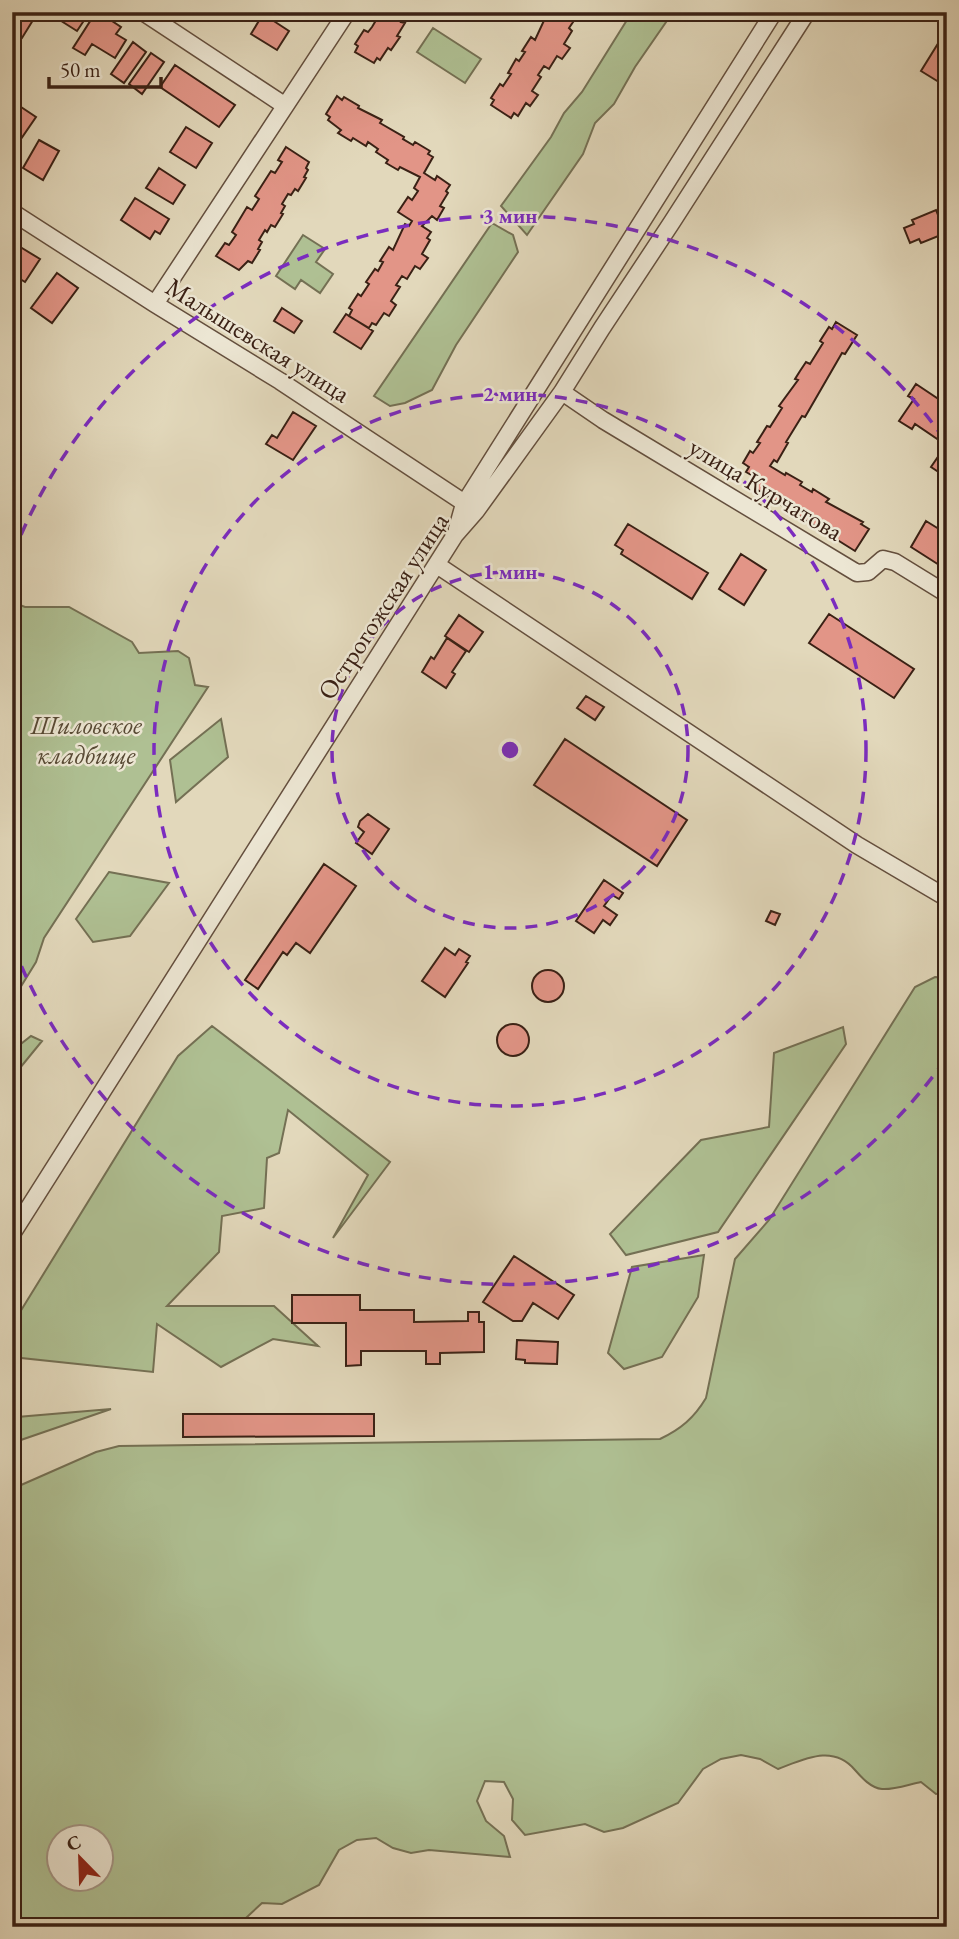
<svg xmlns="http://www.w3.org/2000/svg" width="959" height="1939" viewBox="0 0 959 1939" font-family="'EB Garamond',serif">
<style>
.green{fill:#afc093;stroke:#747054;stroke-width:2;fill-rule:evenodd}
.building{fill:#e29587;stroke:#3a2115;stroke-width:2}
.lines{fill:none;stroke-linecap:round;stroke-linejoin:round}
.minor-casing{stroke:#644f3e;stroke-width:19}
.minor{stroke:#ece6d3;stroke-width:16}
.ring{fill:none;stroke:#7b2cbf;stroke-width:3.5;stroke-dasharray:12 9}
.labels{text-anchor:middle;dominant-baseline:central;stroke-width:5;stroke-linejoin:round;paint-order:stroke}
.street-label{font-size:26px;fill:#3a2115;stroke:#ece6d3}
.park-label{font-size:26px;font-style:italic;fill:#574934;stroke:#ece6d3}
.centre{fill:#7b2cbf;stroke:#ece6d3;stroke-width:3.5}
.ring-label{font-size:21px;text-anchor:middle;font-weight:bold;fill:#7b2cbf;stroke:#ece6d3;stroke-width:5;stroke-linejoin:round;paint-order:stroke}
</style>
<rect width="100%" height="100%" fill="#e2d8bb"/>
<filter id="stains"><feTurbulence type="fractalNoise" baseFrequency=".00286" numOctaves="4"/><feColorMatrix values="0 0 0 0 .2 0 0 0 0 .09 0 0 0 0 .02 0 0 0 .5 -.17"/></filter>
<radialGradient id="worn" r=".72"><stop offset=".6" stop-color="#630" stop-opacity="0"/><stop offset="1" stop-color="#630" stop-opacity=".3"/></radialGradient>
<path class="green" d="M632,12H673L635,67L614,104L595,123L583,154L527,235L501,206L551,137L564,113L582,92Z
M433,28L481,59L465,83L417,52Z
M492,223L513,235L518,252L456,345L432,390L405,403L390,406L374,396Z
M303,235L325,249L316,262L333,274L320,293L301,280L295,289L276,276Z
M12,602L25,607H69L132,642L139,653L178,651L189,658L195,685L208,687L44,938L36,962L12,1001Z
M221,719L228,757L176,802L170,760Z
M109,872L169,883L130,936L93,942L76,919Z
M935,977L947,978V1792L936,1794L921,1782C910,1784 894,1790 882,1789C871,1788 862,1778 855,1770C833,1744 805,1759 778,1769L760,1759L741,1755L721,1759L703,1769L678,1803L623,1828L604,1832L585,1824L525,1835L512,1820L513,1799L504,1782L485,1781L477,1801L486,1821L504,1836L510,1857L429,1850L411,1853L393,1848L376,1838L357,1840L339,1850L319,1885L282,1904L262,1903L247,1917L257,1927H12V1489L96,1452L119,1446L660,1439C681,1429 694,1418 706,1398L735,1259L769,1220L915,987ZM60,1838H102V1880H60Z
M212,1026L390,1162L333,1238L368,1175L288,1110L279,1153L267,1158L264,1208L222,1216L219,1252L167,1306H274L318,1346L273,1339L221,1367L157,1324L153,1372L12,1357V1325L178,1056Z
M843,1027L846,1044L718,1232L626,1255L610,1234L701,1140L769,1127L774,1053Z
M31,1036L42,1041L15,1074L12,1081V1051Z
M704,1255L698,1297L662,1357L624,1369L608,1353L632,1267Z
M111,1409L12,1443V1420L17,1417Z"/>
<path class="building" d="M12,12H38L22,38L12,32Z
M47,12H89V13L77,31Z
M96,12H104L111,16L109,19L121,27L116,34L126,40L115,58L92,44L85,55L73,48Z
M376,12H407L401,22L405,23L397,36L400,37L391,50L388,48L380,60L377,58L374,63L355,52L358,46L355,44L364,30L368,32L372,27L375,22L371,19Z
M553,12H570H566L563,16L573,22L569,28L572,31L564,44L570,48L562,59L557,56L549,69L544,66L538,75L541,77L532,91L538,95L530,106L526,103L518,116L514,113L511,118L491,105L494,100L491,98L500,84L503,86L511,74L508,73L516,59L519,61L525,52L522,51L531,37L535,40L547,14L551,17Z
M263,14L289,31L277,50L251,34Z
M947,29V87L921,71Z
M133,42L146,52L124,83L111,74Z
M151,53L164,62L142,94L129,84Z
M175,65L235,105L219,127L160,87Z
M337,96L342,100L344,97L359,106L358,108L382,120L380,123L404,137L403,139L413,145L415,142L430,151L428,154L433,157L424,173L435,180L437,176L450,185L446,191L448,193L440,206L444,208L437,220L432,216L422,226L431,232L427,238L430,240L422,254L428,258L420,269L415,266L407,279L402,276L396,285L400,287L391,301L396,305L389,316L384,313L376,325L372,323L369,328L349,316L352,310L349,308L358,294L361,296L369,284L366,282L375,269L378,271L383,262L380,261L389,247L393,250L405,224L409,226L412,221L398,212L408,197L412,200L418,191L414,188L420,177L400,167L398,170L386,163L388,160L376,152L378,149L368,142L366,146L353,138L351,141L338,133L341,130L328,120L330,117L326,114Z
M12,101L36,117L12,152Z
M186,127L212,143L196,168L170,152Z
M39,140L59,151L43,180L23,168Z
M286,147L309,162L306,168L308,170L304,177L306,178L298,191L295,189L291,195L288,194L282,204L285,206L281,213L283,214L275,227L271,225L267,232L265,230L259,240L262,242L258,249L260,250L252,263L248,261L239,270L216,256L225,243L229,245L236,235L232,232L247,207L252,210L259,199L255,196L271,171L275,173L282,162L278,160Z
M159,168L185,185L173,204L146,188Z
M135,198L169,219L160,234L155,231L150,239L121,220Z
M936,210L938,215L947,214V227L944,229L946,233L921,243L919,239L910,243L904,228L914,224L912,220Z
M17,245L40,259L25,282L12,274V253Z
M57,273L78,288L52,323L31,308Z
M282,308L302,321L294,333L274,321Z
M346,314L373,331L361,349L334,332Z
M836,322L857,335L845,354L842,353L805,417L802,416L786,442L788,443L777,462L774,460L770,466L785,475L786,473L802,482L800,485L812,492L813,489L829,499L826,502L863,522L861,524L869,529L855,551L748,484L753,476L746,472L749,467L743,463L750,451L753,453L760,443L757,442L767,426L770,427L782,408L779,406L798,380L795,379L800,371L806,362L810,364L823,343L820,341L829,327L832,329Z
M916,384L943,402L945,398L947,399V421L943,427L947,430V470L943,475L931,467L946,445L915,424L912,429L899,421L914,399L908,396Z
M293,412L316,426L293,460L266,444L272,435L277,438Z
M926,521L947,534V570L911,547Z
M628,524L708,573L692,599L621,554L623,550L615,545Z
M741,554L766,570L744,605L719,589Z
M829,614L914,669L894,698L809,643Z
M459,615L483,632L469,652L445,636Z
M447,638L466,651L452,672L455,674L446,688L422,672L431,657L434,659Z
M586,696L604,707L595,720L577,708Z
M565,739L687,820L657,866L534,785Z
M368,814L389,829L372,854L356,843L364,832L358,827L360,821Z
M324,864L356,886L310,953L296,943L287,955L283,952L258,989L245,980Z
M604,880L623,893L619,899L612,895L604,906L617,915L610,925L603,920L594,933L576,921Z
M771,911L780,914L775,925L766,921Z
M445,948L455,955L459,949L470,956L466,962L468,963L445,997L422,981Z
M532 986a16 16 0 1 1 32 0a16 16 0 1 1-32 0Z
M497 1040a16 16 0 1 1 32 0a16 16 0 1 1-32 0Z
M514,1256L574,1295L558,1319L533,1303L522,1321H513L483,1302Z
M292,1295H360V1310H414V1322L468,1321V1312H479V1322H484V1352L440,1353V1364H426V1351H361V1365L346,1366V1323H292Z
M517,1340L558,1342L557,1364L525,1363V1360L516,1359Z
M183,1414H374V1436L183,1437Z"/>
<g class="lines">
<defs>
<path id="minor" d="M143,12L284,105
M12,212L155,304L280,381L472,508
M155,304L347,12
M562,392L603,420L857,573L868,572L883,559L895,562L947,594
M457,529L464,504L774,12
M437,565L857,845L947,898
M12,1234L455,535L476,511L562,392L602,328L672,222L807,12"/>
</defs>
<use href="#minor" class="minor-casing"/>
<use href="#minor" class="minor"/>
</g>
<g class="ring">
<circle cx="510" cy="750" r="178"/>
<circle cx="510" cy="750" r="356"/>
<path d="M945 1060A534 534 0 0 1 13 946M13 554A534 534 0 0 1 945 440"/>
</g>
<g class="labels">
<g class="street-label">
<text transform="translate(258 340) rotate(32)">Малышевская улица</text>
<text transform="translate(766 489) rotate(31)">улица Курчатова</text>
<text transform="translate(383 606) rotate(-57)">Острогожская улица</text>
</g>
<g class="park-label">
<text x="86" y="725">Шиловское<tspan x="86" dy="30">кладбище</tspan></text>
</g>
</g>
<circle cx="510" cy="750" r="10" class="centre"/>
<g class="ring-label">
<text x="510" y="223">3 мин</text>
<text x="510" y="401">2 мин</text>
<text x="510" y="579">1 мин</text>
</g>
<rect width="959" height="1939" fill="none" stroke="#e2d8bb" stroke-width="42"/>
<rect x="14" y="14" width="931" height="1911" fill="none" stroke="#3a2115" stroke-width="3.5"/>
<rect x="21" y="21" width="917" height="1897" fill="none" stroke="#3a2115" stroke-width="2"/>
<g transform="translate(80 1858) rotate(337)"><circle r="33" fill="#ece6d3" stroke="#a59787" stroke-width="2"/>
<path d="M0-5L12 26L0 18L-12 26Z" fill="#8f2418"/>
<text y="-10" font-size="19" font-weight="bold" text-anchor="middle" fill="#3a2115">С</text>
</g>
<path d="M49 77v10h112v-10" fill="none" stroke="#3a2115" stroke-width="3.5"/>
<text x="60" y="77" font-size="21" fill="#3a2115" stroke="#ece6d3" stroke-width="5" paint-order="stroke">50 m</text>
<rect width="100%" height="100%" filter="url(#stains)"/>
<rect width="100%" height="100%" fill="url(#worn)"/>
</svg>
